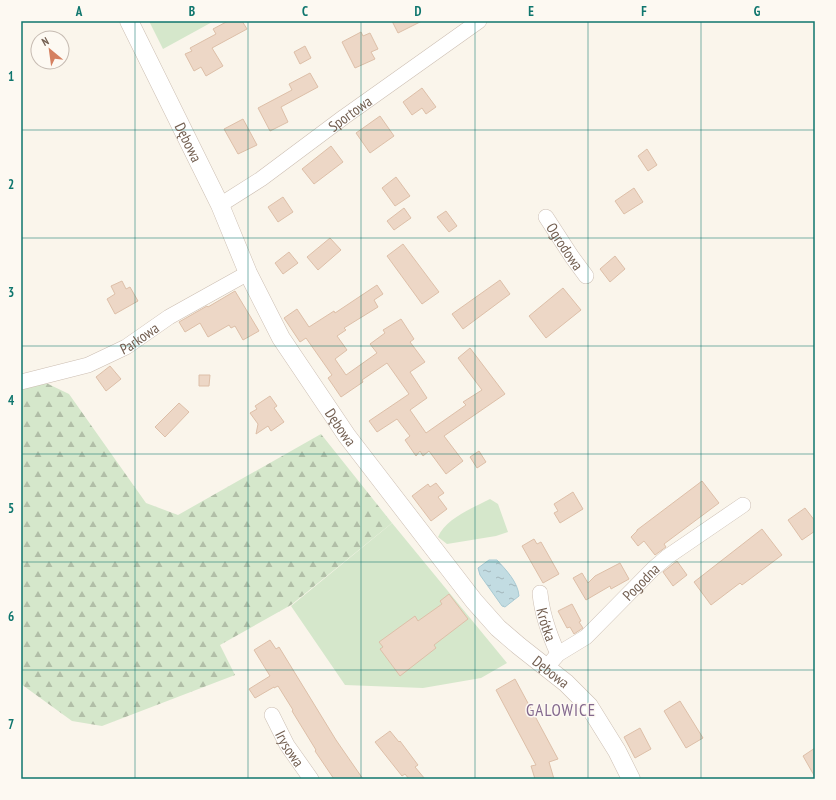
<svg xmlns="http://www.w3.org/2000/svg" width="836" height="800" viewBox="0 0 836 800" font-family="'PT Sans Narrow',sans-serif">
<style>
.green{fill:#d5e7cb}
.forest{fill:url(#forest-firs)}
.water{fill:url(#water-ripples);stroke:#a9cad3}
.building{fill:#edd7c6;stroke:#ddbfa8}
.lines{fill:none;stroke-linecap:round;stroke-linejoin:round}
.minor-casing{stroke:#ccbeb2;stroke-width:16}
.tertiary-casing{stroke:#ccbeb2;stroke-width:19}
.minor{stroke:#fff;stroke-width:15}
.tertiary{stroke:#fff;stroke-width:18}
.grid{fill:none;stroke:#0f766e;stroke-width:1;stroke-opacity:0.55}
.labels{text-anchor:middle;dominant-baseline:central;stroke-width:3;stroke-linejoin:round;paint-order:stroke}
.street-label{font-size:15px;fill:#735f51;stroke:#fdf9f2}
.quarter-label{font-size:17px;letter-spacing:1px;fill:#84698e;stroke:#fdf9f2}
.neatline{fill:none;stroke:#0f766e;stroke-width:1.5}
.grid-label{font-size:13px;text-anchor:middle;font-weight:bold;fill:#0f766e}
</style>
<defs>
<pattern id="forest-firs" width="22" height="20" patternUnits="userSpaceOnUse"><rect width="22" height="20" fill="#d5e7cb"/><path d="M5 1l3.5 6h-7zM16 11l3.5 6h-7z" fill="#b1bea7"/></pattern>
<pattern id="water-ripples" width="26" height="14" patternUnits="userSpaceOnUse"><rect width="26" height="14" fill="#c2dce2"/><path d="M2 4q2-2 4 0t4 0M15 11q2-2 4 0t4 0" fill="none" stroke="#a2b6ba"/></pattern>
</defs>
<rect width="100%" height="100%" fill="#faf5eb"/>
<path class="green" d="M149,21H214L163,49Z
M490,499L498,504L508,532L496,536L447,544L438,537C446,518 473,508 490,499Z
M392,523L507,663L481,678L423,688L345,685L291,606Z"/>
<path class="forest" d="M42,381L69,394L146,503L178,515L321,434L392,523L291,605L220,645L235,675L102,726L72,721L21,684V389Z"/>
<path class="water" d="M489,560H497C506,570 518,582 519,596L505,607L502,606L480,575L478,568Z"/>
<path class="building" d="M228,21H242L247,29L212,48L223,66L206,76L201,67L194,71L185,54L192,51L190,48L216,34L213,29Z
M392,21H422L398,33Z
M361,32L363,36L370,33L378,49L371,52L375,59L355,68L342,42Z
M305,46L311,58L300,64L294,52Z
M310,73L318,87L281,107L288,122L270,131L258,108L292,90L289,84Z
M422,88L436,107L426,114L422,108L412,115L403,102Z
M380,116L394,136L370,153L356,133Z
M243,119L257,145L238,154L224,129Z
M331,146L343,162L314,184L302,169Z
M647,149L657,165L648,171L638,156Z
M396,177L410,196L395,206L382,188Z
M634,188L643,202L624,214L615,201Z
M283,197L293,212L278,222L268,207Z
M404,208L411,218L394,230L387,221Z
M446,211L457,226L449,232L437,217Z
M330,238L341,250L318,270L307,257Z
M403,244L439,292L422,304L387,256Z
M289,252L298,263L283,274L275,263Z
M615,256L625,269L610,282L600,269Z
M500,280L510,294L463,329L452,314Z
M122,281L126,289L130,287L138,301L115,314L107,299L115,294L111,286Z
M377,285L383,294L374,300L378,307L344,328L346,330L337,336L347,350L335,359L346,375L377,353L370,344L385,333L383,330L401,319L414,339L410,342L425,362L410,372L427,398L410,410L426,433L466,405L463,402L482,390L458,358L470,348L505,394L444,436L463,461L446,474L429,451L423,456L420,451L416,456L405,440L410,436L397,419L377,432L369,421L409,394L387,363L362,380L363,382L341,397L328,378L332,375L306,338L300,342L284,318L297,309L309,327L334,311L335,313Z
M563,288L581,310L546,338L529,316Z
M235,291L259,331L243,340L235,326L231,328L229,325L208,337L200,323L185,332L179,322L207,306L208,307Z
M110,366L121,379L106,391L96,377Z
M199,375H210L209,386H199Z
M270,396L277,406L274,408L284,422L271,431L268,426L256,434L258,424L250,413L257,409L255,406Z
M179,403L189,412L165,437L155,427Z
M479,451L486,462L477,468L470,457Z
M702,481L719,503L664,544L666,547L655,555L644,541L638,546L631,537L637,531V530Z
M436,483L444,493L438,497L447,509L431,521L412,496L428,484L430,487Z
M573,492L583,509L560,523L554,513L558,511L554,504Z
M805,508L815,521V531L802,540L788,520Z
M762,529L782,555L742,585L740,583L711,605L694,582Z
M534,539L537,544L541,542L559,574L543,583L522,546Z
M677,561L687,575L673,586L663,572Z
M620,563L629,579L611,589L610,586L586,600L573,578L582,573L588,583L595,576Z
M449,594L468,619L434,645L436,648L400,676L380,649L383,647L379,642L415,616L418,621L442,604L440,601Z
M572,604L581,621L579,622L583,628L574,634L570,627L567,628L558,611Z
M270,640L276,649L279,647L336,740L363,779H334L315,751L316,750L292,711L293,710L278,686L274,688V687L255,698L249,689L270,676L254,650Z
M515,679L558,759L549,762L554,779H535L531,766L536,765L496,690Z
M680,701L703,738L686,748L664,711Z
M640,728L651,749L635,758L624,737Z
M390,731L399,742L400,741L418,765L415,767L425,779H409L405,774L402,776L375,742Z
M815,748V777L803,756Z"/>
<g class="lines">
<defs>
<g id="minor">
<path id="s1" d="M220,205L261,179L344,117L479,21"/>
<path id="s2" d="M546,217L572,257L586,276"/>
<path id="s3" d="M21,382L88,365L126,347L169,317L248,273"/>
<path id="s4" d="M540,593C542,615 549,634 558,654"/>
<path id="s5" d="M546,668L558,654L586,637L653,569L667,557L743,505"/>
<path id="s6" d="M272,715L287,745L311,779"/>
</g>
<g id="tertiary">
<path id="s7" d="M129,21L220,205L248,273L281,338L347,436L474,601L498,628L519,646L566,683L589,706L617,751L631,779"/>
</g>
</defs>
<use href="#minor" class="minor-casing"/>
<use href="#tertiary" class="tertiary-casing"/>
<use href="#minor" class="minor"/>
<use href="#tertiary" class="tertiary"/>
</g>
<path class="grid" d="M135,21V779M248,21V779M361,21V779M475,21V779M588,21V779M701,21V779M21,130H815M21,238H815M21,346H815M21,454H815M21,562H815M21,670H815"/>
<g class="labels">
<g class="street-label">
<text stroke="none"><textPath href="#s1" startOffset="159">Sportowa</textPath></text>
<text stroke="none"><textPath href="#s7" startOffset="135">Dębowa</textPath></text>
<text stroke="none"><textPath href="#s2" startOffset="35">Ogrodowa</textPath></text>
<text stroke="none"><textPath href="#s3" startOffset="127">Parkowa</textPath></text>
<text stroke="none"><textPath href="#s7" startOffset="459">Dębowa</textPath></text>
<text stroke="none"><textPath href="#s5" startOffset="129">Pogodna</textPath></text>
<text stroke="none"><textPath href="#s4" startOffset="32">Krótka</textPath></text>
<text stroke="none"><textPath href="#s7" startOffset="783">Dębowa</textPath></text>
<text stroke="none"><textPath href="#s6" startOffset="38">Irysowa</textPath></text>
</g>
<g class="quarter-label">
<text x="561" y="710">GALOWICE</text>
</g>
</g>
<rect width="836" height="800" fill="none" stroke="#fdf9f2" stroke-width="44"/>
<g transform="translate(50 50) rotate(331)"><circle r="19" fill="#fdf9f2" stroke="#c6bbb2"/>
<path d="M0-3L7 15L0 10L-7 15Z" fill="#d58060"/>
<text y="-6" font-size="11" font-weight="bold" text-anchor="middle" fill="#735f51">N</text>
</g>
<rect x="22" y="22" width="792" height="756" class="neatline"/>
<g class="grid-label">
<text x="79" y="16">A</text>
<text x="192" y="16">B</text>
<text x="305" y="16">C</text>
<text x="418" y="16">D</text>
<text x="531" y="16">E</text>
<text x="644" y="16">F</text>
<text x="757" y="16">G</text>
<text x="11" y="81">1</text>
<text x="11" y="189">2</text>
<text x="11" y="297">3</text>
<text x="11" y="405">4</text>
<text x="11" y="513">5</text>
<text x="11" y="621">6</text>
<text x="11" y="729">7</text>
</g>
</svg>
